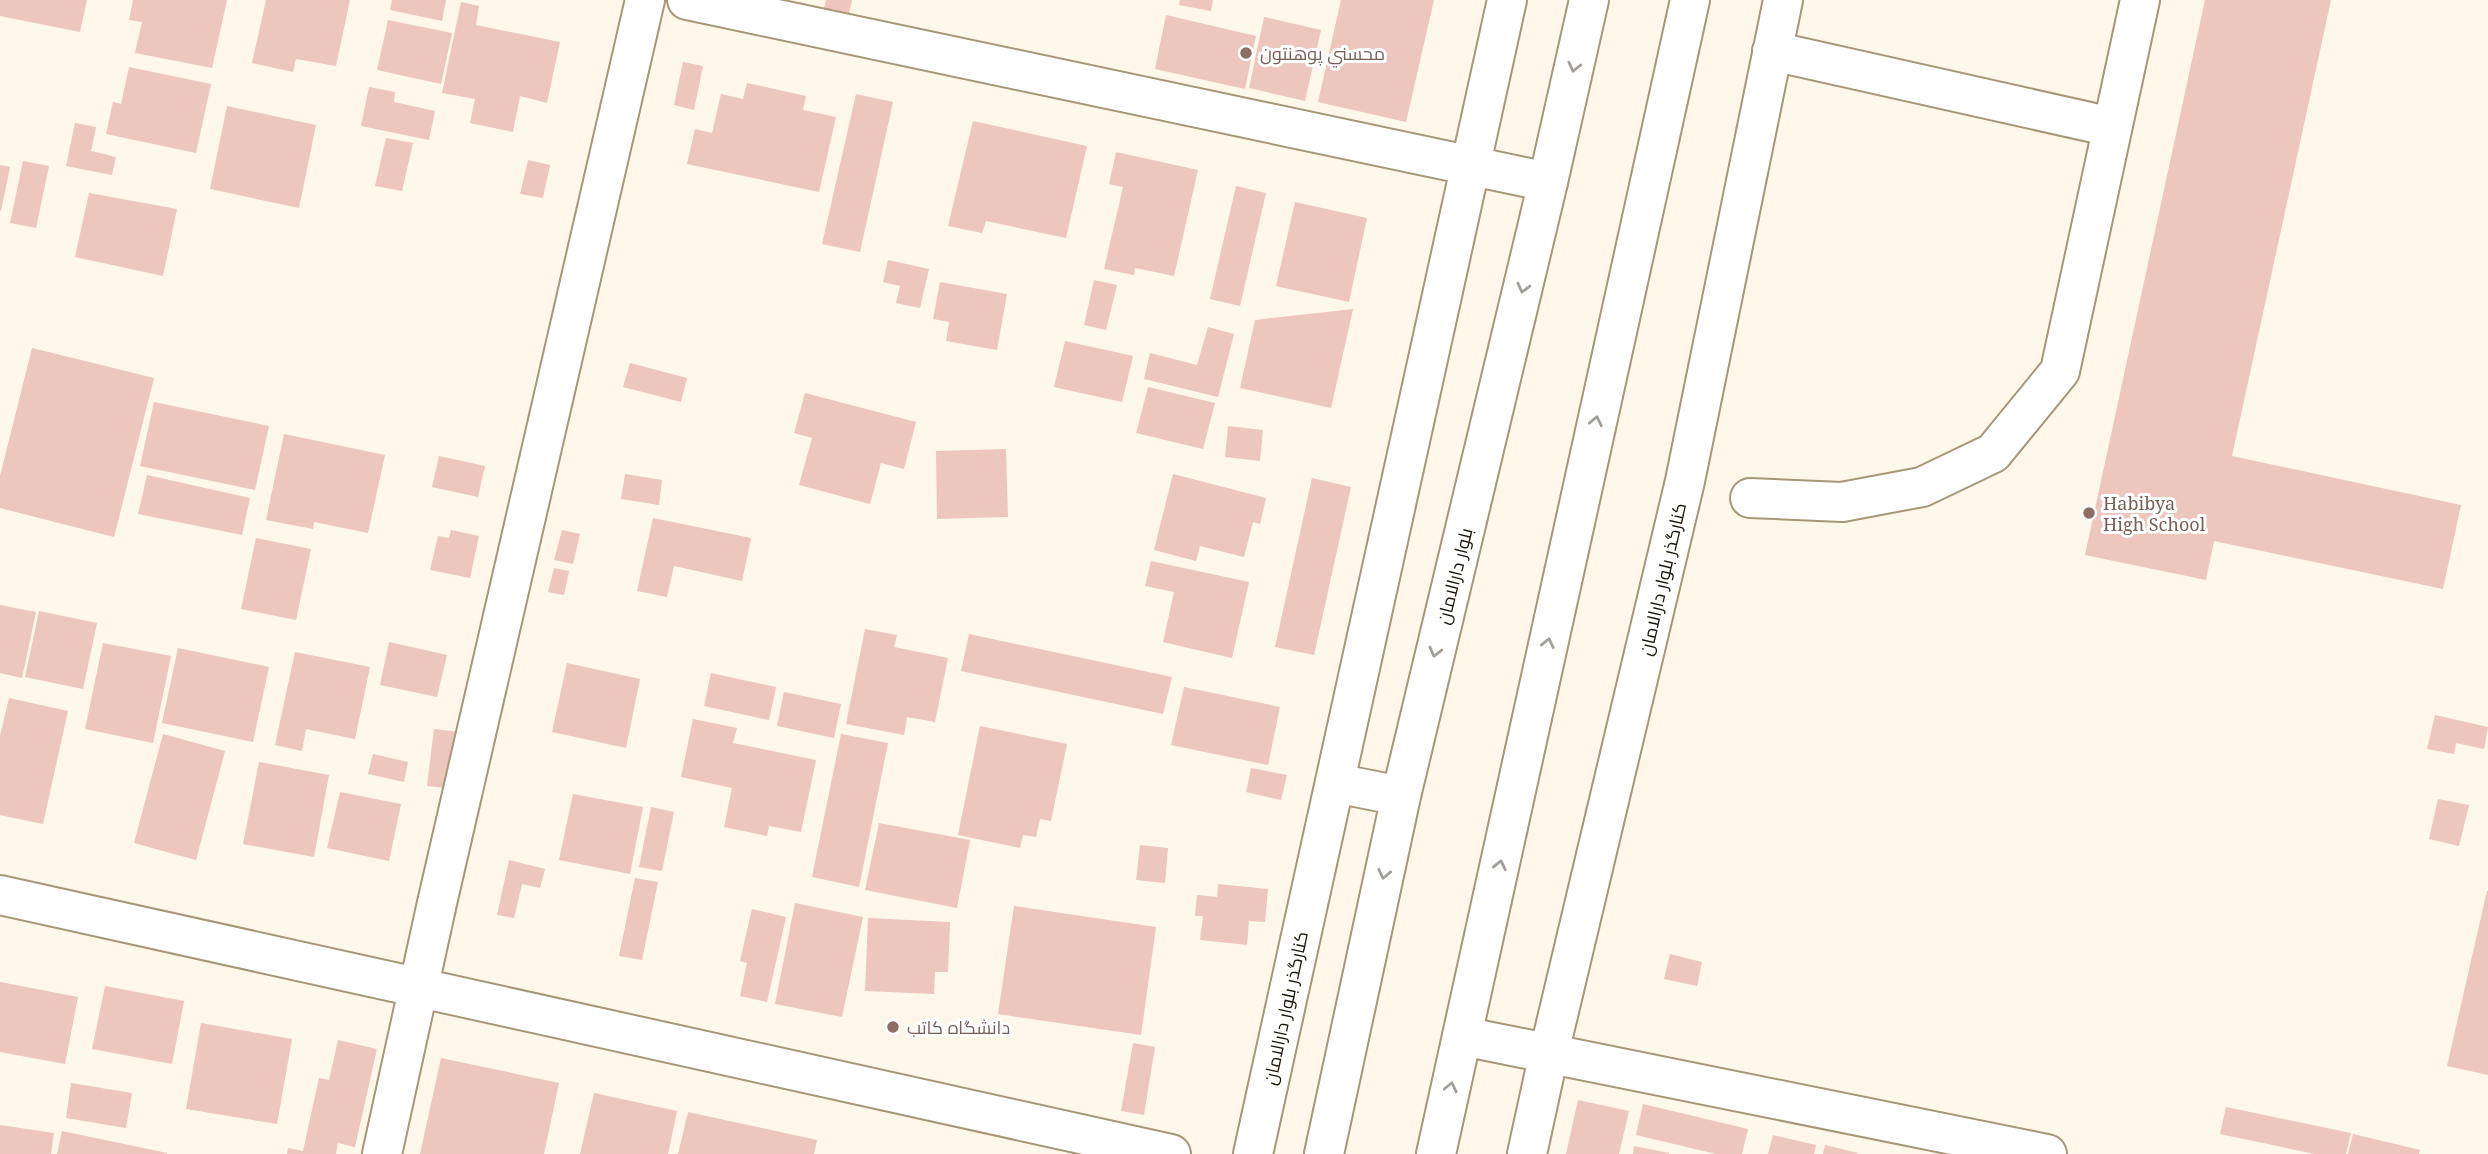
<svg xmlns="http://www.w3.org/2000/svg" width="2488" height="1154" viewBox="0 0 2488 1154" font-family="'Noto Serif',Cairo,serif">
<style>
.building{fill:#edc6bd}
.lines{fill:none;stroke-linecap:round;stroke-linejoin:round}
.minor-casing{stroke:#a79778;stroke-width:42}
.major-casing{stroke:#a79778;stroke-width:42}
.minor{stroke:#fff;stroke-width:38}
.major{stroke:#fff;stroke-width:38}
.oneway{stroke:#a3a09c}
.education-dot{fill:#8d6e63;stroke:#fff;stroke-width:2.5}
.labels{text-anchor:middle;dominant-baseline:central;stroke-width:6;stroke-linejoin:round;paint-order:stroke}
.education-label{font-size:18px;fill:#785e54;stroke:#fff;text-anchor:start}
.street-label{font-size:18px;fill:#181207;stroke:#fff}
</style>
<rect width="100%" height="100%" fill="#fef7ea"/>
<path class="building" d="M0,0H87L80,32L0,16Z
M133,0H227L212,68L135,53L142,22L129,20Z
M266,0H350L336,66L296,59L293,72L252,63Z
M392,0H446L442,21L390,10Z
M826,0H852L849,13L824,8Z
M1180,0H1213L1211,11L1179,5Z
M1341,0H1434L1406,122L1318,102Z
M2205,0H2331L2232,456L2461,505L2443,589L2214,541L2206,580L2085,555Z
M461,2L479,6L476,25L560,42L547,103L520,96L513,132L470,123L475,99L442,93Z
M1166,15L1256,36L1245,89L1155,69Z
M1264,17L1321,30L1305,101L1249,88Z
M388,20L452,33L441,84L377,70Z
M683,62L703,66L694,110L674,105Z
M129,67L211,84L196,153L106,134L113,102L121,104Z
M747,83L806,96L803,110L836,117L819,192L687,164L695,129L712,133L721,94L743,99Z
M369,87L395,92L394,102L435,111L429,140L361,126Z
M856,94L893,102L860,252L822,244Z
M227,106L316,125L299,208L210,189Z
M973,121L1087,146L1066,238L986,221L982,233L948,226Z
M75,123L96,127L91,151L116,157L112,175L66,166Z
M386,138L413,143L402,191L375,186Z
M1116,152L1198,170L1174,276L1135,268L1134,275L1104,269L1123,187L1109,184Z
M528,160L550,165L543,198L520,194Z
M23,161L49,166L36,228L10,223Z
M0,165L10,167L1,211L0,210Z
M1236,186L1266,193L1240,306L1210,299Z
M89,193L177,209L163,276L75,257Z
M1295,202L1367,218L1349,302L1276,286Z
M888,260L929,269L920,308L896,303L900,286L883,282Z
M1094,280L1117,285L1106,330L1084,325Z
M940,282L1007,294L997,350L946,341L949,322L933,319Z
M1353,309L1331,408L1240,388L1255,320Z
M1208,327L1234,334L1218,397L1144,379L1150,353L1197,365Z
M1065,341L1133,356L1122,402L1054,387Z
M32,348L154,378L114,537L0,508V476Z
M630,363L687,378L681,402L623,387Z
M1148,387L1215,403L1203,449L1136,433Z
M805,393L916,422L904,469L881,463L870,504L799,485L812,438L794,433Z
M154,402L269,426L255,490L140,466Z
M1228,426L1263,430L1260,461L1225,457Z
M284,434L385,455L368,533L314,522L313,529L266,520Z
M1006,449L1008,517L937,519L936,451Z
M439,456L485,466L478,497L432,487Z
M625,474L662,480L659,505L621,499Z
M1173,474L1266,498L1260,524L1253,522L1244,557L1200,546L1196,561L1154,550Z
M147,475L250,498L242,535L138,514Z
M1312,478L1351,487L1314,655L1275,647Z
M653,518L751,538L742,581L674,566L667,597L637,591Z
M451,530L479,536L470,578L430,570L438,536L449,538Z
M562,530L580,534L573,564L554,560Z
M256,538L311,549L296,620L241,609Z
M1151,561L1249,582L1232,658L1163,642L1174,592L1145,586Z
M554,568L569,571L564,595L548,592Z
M0,605L36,612L22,678L0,673Z
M39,611L97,623L83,689L25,677Z
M865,629L897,635L894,647L948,658L935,722L907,717L904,735L846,724Z
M969,634L1172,677L1163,714L961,671Z
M389,642L447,655L437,697L380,685Z
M103,643L171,656L153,743L85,729Z
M178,648L269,667L253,742L162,723Z
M295,652L370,667L355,739L306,729L302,751L275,745Z
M567,663L640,679L626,748L552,732Z
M711,673L776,687L769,720L704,706Z
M1184,687L1280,707L1268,765L1171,745Z
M784,692L841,704L834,738L777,726Z
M9,698L68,711L43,824L0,815V736Z
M2435,715L2488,727L2484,749L2456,743L2454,754L2427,749Z
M693,719L737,728L733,743L816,760L801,832L769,826L767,836L724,827L732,788L681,777Z
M980,726L1067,744L1051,821L1040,819L1036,837L1023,835L1020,848L958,835Z
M434,729L460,732L453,789L427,786Z
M163,734L225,751L196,860L134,843Z
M841,734L888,743L859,887L812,877Z
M373,754L408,762L404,782L368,774Z
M259,762L329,775L314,857L243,844Z
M1251,768L1287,775L1281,800L1246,792Z
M340,792L401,804L389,861L327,848Z
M573,794L643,807L630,874L559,860Z
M2438,799L2469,805L2459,846L2429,839Z
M651,807L674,812L662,871L639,867Z
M879,823L970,840L957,908L865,890Z
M1140,845L1168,848L1165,883L1136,880Z
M509,860L545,869L540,888L522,884L514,918L497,915Z
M635,878L658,882L642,960L619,956Z
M1218,884L1268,889L1265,922L1249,921L1247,945L1200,940L1203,916H1195L1197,895L1217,897Z
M2487,891H2488V1075L2447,1066Z
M795,903L863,917L842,1017L775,1004Z
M1014,906L1156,927L1141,1035L998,1014Z
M752,909L786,917L767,1002L740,996L747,963L740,961Z
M868,918L950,922L948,972H935L934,994L865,991Z
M1670,954L1702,962L1697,986L1664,979Z
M0,982L78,997L65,1064L0,1052Z
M105,986L184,1001L172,1064L92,1049Z
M201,1023L292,1039L277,1124L186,1109Z
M338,1040L377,1049L355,1147L338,1143L336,1154H287L288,1148L303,1151L319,1078L329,1080Z
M1133,1043L1155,1047L1144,1115L1121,1111Z
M441,1058L559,1083L544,1154H420Z
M71,1083L132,1093L126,1128L66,1118Z
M594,1093L677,1111L668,1154H580Z
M1578,1100L1629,1111L1619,1154H1566Z
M1643,1104L1748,1129L1742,1154H1716L1636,1135Z
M2226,1107L2351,1133L2346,1154H2315L2220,1134Z
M688,1112L817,1140L814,1154H678Z
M0,1125L54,1133L51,1154H0Z
M62,1131L167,1153V1154H57Z
M2353,1134L2420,1150L2419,1154H2348Z
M1773,1135L1816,1145L1814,1154H1768Z
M1825,1145L1858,1153L1857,1154H1823Z
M1634,1146L1669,1153V1154H1633Z"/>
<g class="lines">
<defs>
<path id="minor" d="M687,0L1548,182
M1772,51L2112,127
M1750,498L1842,502L1922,487L1993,453L2060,371L2140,0
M0,895L1171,1154
M1462,1036L2047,1154
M382,1154L437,903L645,0
M1253,1154L1507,0
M1527,1154L1549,1053L1685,481L1783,0"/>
<path id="major" d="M1335,783L1401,796
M1324,1154L1401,796L1548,182L1589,0
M1436,1154L1690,0"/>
</defs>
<use href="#minor" class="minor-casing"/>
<use href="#major" class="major-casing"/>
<use href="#minor" class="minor"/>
<use href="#major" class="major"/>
</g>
<defs><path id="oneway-chevron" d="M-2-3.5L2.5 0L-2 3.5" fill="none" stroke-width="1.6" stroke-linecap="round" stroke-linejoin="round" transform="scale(1.75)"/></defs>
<g class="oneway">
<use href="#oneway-chevron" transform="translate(1574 67) rotate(103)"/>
<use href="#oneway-chevron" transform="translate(1523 288) rotate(104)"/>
<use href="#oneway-chevron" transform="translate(1596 421) rotate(-78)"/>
<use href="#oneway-chevron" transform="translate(1548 643) rotate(-78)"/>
<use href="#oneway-chevron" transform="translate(1435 652) rotate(104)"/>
<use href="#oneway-chevron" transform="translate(1500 865) rotate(-78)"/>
<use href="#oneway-chevron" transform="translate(1384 874) rotate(102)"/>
<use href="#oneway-chevron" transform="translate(1451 1087) rotate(-77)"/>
</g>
<g class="education-dot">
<circle cx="1246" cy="53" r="7"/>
<circle cx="2089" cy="513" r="7"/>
<circle cx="893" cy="1027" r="7"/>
</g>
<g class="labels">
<g class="education-label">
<text x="1260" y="53">محسني پوهنتون</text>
<text x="2103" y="503">Habibya<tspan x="2103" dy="21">High School</tspan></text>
<text x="907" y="1027">دانشگاه کاتب</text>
</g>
<g class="street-label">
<text transform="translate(1454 576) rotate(-76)">بلوار دارالامان</text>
<text transform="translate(1662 579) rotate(-77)">کنارگذر بلوار دارالامان</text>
<text transform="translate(1285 1008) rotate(-78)">کنارگذر بلوار دارالامان</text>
</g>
</g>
</svg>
